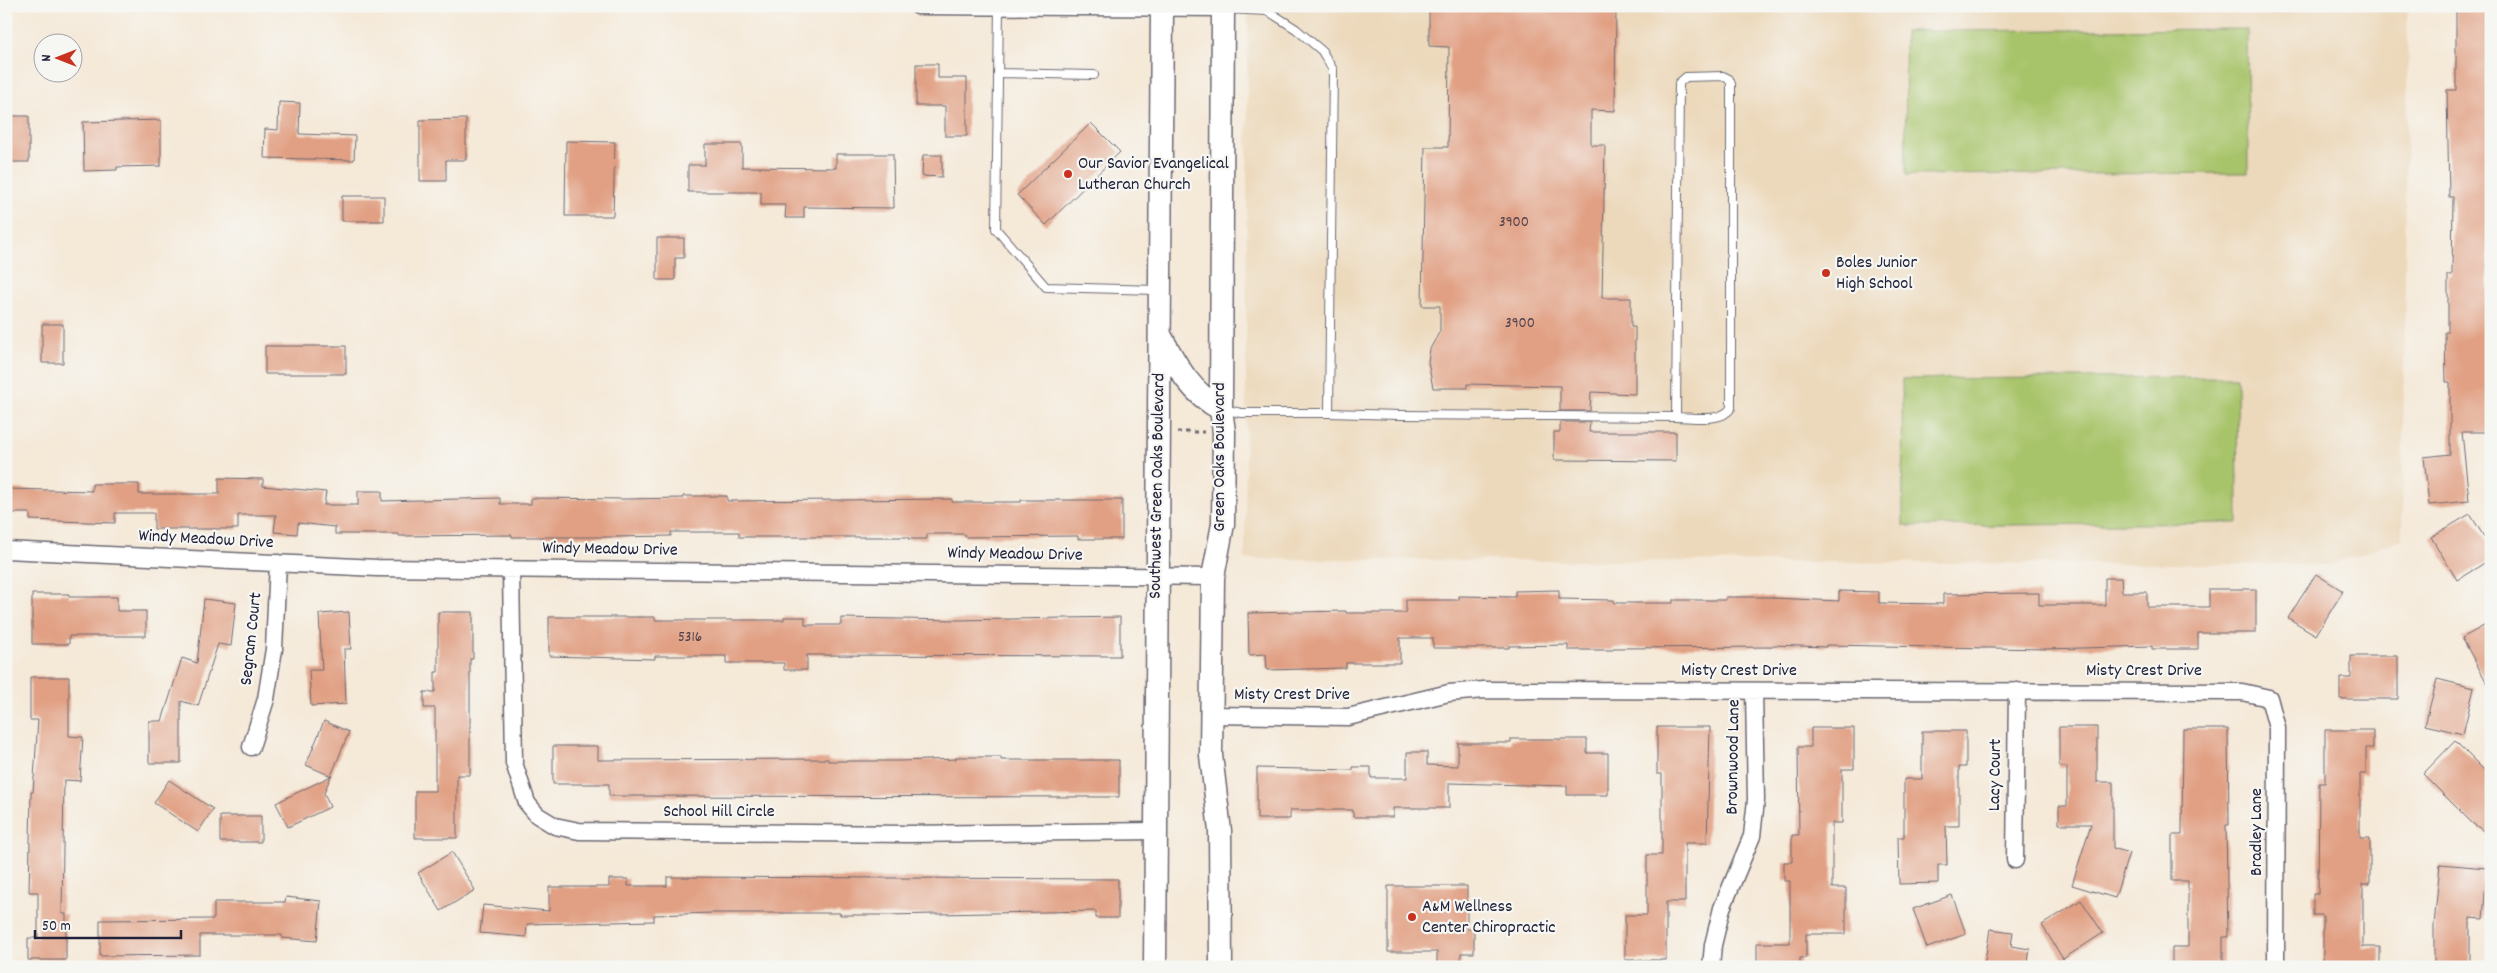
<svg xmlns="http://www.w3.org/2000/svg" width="2497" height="973" viewBox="0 0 2497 973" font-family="Dekko,sans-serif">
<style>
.built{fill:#ecd8ba}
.green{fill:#a8c46b;stroke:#657353}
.building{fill:#e1a084}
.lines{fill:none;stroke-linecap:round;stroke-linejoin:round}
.lane-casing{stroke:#6c6872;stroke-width:10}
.street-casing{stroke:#6c6872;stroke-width:19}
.secondary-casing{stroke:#6c6872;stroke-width:25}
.path{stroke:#6c6872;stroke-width:3;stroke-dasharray:4 4;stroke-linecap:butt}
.lane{stroke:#fff;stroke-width:8}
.street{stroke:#fff;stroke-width:16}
.secondary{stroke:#fff;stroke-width:22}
.poi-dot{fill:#c8321e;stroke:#f6f6f2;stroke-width:2}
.labels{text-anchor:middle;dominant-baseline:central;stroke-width:4.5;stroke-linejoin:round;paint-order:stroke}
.number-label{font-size:15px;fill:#52424d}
.poi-label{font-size:18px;fill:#22223b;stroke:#f6f6f2;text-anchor:start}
.street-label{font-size:18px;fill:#22223b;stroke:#f6f6f2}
</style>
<rect width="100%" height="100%" fill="#f6f6f2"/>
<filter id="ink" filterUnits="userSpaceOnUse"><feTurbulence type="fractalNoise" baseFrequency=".02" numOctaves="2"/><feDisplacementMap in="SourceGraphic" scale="10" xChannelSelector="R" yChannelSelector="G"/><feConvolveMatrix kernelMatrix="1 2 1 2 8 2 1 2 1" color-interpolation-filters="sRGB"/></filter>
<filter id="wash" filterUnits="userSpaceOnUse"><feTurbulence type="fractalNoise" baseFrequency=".0096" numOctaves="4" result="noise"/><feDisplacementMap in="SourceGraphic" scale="20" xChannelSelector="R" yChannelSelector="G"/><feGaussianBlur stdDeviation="1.12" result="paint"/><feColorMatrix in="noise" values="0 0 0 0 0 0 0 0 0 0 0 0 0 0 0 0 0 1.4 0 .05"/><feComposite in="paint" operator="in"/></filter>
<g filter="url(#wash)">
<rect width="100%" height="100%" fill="#f5e9d8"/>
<path class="built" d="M1248,6H2408L2402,539L2329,565L1245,559Z"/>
<path class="green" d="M2247,29L2248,173L1906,175L1905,31Z
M2237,377L2238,523L1903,526L1902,379Z"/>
<g id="blocks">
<path class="building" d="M1429,6H1616L1615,111L1591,110V145H1605L1602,298H1631V327H1635V394L1591,392L1590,411H1560V386L1467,384V388H1433L1428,362L1430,349L1440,331V306H1422L1425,147H1448L1449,47L1429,46Z
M2456,6H2491V214L2488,261L2491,432H2462L2469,501L2429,505L2424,457L2450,454V382H2446L2445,332H2448V275H2452L2453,197H2449L2447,90H2456Z
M916,64H938V78H967V136H945V106H916Z
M279,102L300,103L299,134L355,136L354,160L264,158L265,129L278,130Z
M6,116H29V162H6Z
M466,119V160H446V181H420V120Z
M161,120V166L117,167V170L84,171L83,122Z
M1091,123L1120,152L1046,225L1017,195Z
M566,141L615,142L613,216H565Z
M705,144H742V167L836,168V154H893L894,208L804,207V218H785L786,205H761V192H688V165H705Z
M923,155H942V177L922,176Z
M342,196H384V221H342Z
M657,238H684V258H675V280H657Z
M42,324H63V363H42Z
M265,346H346V374H265Z
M1560,422H1590L1589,432H1676V461L1554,460V432H1560Z
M219,478L263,479V486L326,492L324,505H358V491H382V501L500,498V504H531V498L626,499L683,498V496H727V501L952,499V502H1021V500H1122V539H1078V536L965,537V534H927V539H908V537H739V532H671V536L614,537H512V535L399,536V534H335V527L298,523L297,534L274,532L276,515H238V529H154V513H115V523L30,520V513H6V489L92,491V484H139V494H219Z
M2470,514L2491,548V559L2457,580L2431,537Z
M2316,574L2343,591L2316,635L2288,618Z
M2105,578H2121L2122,592H2147V607H2209V589H2256V633H2198V649H2152V646L2046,649L1826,645V647L1773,645V647L1613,648V650H1568V645L1509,646V648H1433V638H1400V663H1346V668L1267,670L1266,654L1249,655L1248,613L1346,611V613H1406V600H1459V596L1515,597V591L1559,590V599L1614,600V603H1673V600H1726V597H1773V598L1839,601V591L1879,592V603L1943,604V594L2039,593V605H2105Z
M32,594H69V597H117V611H146V636H69V644H32Z
M204,599L236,603L231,646L218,644L198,706L181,701V763H149V721H162L182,658L197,663Z
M349,612L351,649H344L346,704L311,706L309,670H322L319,614Z
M438,612H473V659H470V775H457V838H415V791H435V708H424V692H435V672H438Z
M549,617H655V620H784V617H805V625H841V618L957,620L1120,617V656L807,655V670H784V663H726V656H655V659L549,656Z
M2491,622V690L2462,638Z
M2351,656H2398V699H2340V678H2351Z
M30,677H69V736L83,737L80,781L64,780L62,914H66V960H28V938H38V892H29L31,792H33L38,720H30Z
M2437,679L2474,688L2463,734L2425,725Z
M324,721L349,732L331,776L306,765Z
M1657,727H1710L1707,843H1685V902H1666V960H1625V915H1647V855H1662V774H1657Z
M2059,727H2097V782H2113V848L2129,853L2115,898L2072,885L2091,824H2059V806H2067V767H2059Z
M1811,728H1854V769H1842V823H1832V888H1846V934H1806V958H1800V967H1757V943H1790V881H1784V862H1792V835H1799L1798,747H1811Z
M2183,729H2228L2229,825H2226L2228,937H2223V967H2172V947H2188V881H2172V835H2182Z
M2325,730H2373V748H2366V774H2360V838H2370V884H2363V947H2380V967H2323V915H2313V894H2318L2319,783H2325Z
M1922,731H1966V767H1959V826H1946L1947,865H1938V883L1899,884L1898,837H1904V779H1922Z
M1511,739H1587V753H1608V795H1567V786L1449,783V808H1393V817H1353V810H1290V819H1257V768L1353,770V767H1371V778H1407V752H1427V765L1458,766V743H1511Z
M2455,741L2491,777V836L2472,823L2423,774Z
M553,746H598V760L828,759V761H899L956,759V757H1001V760H1119V797L609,796V784H553Z
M331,776L324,793L330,807L288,827L276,803Z
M169,780L213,809L198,832L154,803Z
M220,816H261V842H220Z
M452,852L475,890L441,911L418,873Z
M2440,864L2487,868L2483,919L2470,918V967H2434V925Z
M667,877L1118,879V918H1096V911L885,915H840V913H712L654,915V921L527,924L526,937L480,933L483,905L549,911V887H609V879H628V886H667Z
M1388,886H1467V929H1474V953H1461V967H1437V952H1388Z
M1952,895L1966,934L1927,948L1913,909Z
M286,897L321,901L317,941L282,938V935H200V955L100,956V920L214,919V902H285Z
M2081,900L2103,933L2063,959L2042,925Z
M1990,929L2013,932L2011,946L2030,949L2027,967H1984Z"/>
</g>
</g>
<g filter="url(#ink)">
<use href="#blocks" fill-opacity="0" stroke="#6c6872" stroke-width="1"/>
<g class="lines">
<defs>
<path id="lane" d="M999,7L996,229L1046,287L1157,290
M998,73L1094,75
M1223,409L1241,413H1329L1333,70L1322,51L1296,29L1268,11L1226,9
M1329,413L1399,415L1676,417C1692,417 1721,423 1731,408V84L1729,79L1723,76L1686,77L1679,83L1676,417"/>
<path id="street" d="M918,6L1223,8
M6,550L377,568L1213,577
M511,569L514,763L527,803L537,815L555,826L579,831L908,834L1156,831
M1211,715L1348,717L1449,693L1484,690L2242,692L2269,698L2277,728L2276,967
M251,747L266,699L274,649L278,563
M2015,860L2017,691
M1711,967L1713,945L1722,908L1752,836L1756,800L1754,691"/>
<path id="secondary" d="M1160,335C1176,364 1190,393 1221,409
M1155,967L1162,6
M1221,967L1220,831L1211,755L1213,577L1223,524L1224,432L1221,409L1223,6"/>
</defs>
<use href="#lane" class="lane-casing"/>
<use href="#street" class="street-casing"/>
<use href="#secondary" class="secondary-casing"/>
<path class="path" d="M1177,432H1204"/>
<use href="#lane" class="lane"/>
<use href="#street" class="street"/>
<use href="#secondary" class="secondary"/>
</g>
</g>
<g class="poi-dot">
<circle cx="1068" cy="174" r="5"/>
<circle cx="1826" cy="273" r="5"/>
<circle cx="1412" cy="917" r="5"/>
</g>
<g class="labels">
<g class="number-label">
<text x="1514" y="223">3900</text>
<text x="1520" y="324">3900</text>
<text x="690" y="638">5316</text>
</g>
<g class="poi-label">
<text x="1078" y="164">Our Savior Evangelical<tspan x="1078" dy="21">Lutheran Church</tspan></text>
<text x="1836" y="263">Boles Junior<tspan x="1836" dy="21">High School</tspan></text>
<text x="1422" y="907">A&amp;M Wellness<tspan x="1422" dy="21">Center Chiropractic</tspan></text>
</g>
<g class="street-label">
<text transform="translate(1220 457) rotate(-90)">Green Oaks Boulevard</text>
<text transform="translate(1158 486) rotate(-89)">Southwest Green Oaks Boulevard</text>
<text transform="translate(206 540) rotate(3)">Windy Meadow Drive</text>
<text transform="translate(610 550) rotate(1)">Windy Meadow Drive</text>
<text transform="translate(1015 555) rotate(1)">Windy Meadow Drive</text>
<text transform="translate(252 639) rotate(-84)">Segram Court</text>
<text x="1739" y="671">Misty Crest Drive</text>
<text x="2144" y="671">Misty Crest Drive</text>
<text x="1292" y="695">Misty Crest Drive</text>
<text transform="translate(1734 757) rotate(-89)">Brownwood Lane</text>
<text transform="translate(1996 775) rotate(-89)">Lacy Court</text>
<text x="719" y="812">School Hill Circle</text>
<text transform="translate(2257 832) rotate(-90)">Bradley Lane</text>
</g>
</g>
<rect width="2497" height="973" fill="none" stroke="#f6f6f2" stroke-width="25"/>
<g transform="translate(58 58) rotate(270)"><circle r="24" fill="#f6f6f2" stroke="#a1a1a9"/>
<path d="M0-4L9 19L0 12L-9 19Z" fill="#c8321e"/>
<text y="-8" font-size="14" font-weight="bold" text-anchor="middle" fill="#22223b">N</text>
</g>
<path d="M35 930v8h146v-8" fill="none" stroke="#22223b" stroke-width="2.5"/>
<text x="42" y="930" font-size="15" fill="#22223b" stroke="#f6f6f2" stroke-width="4" paint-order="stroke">50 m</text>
</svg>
